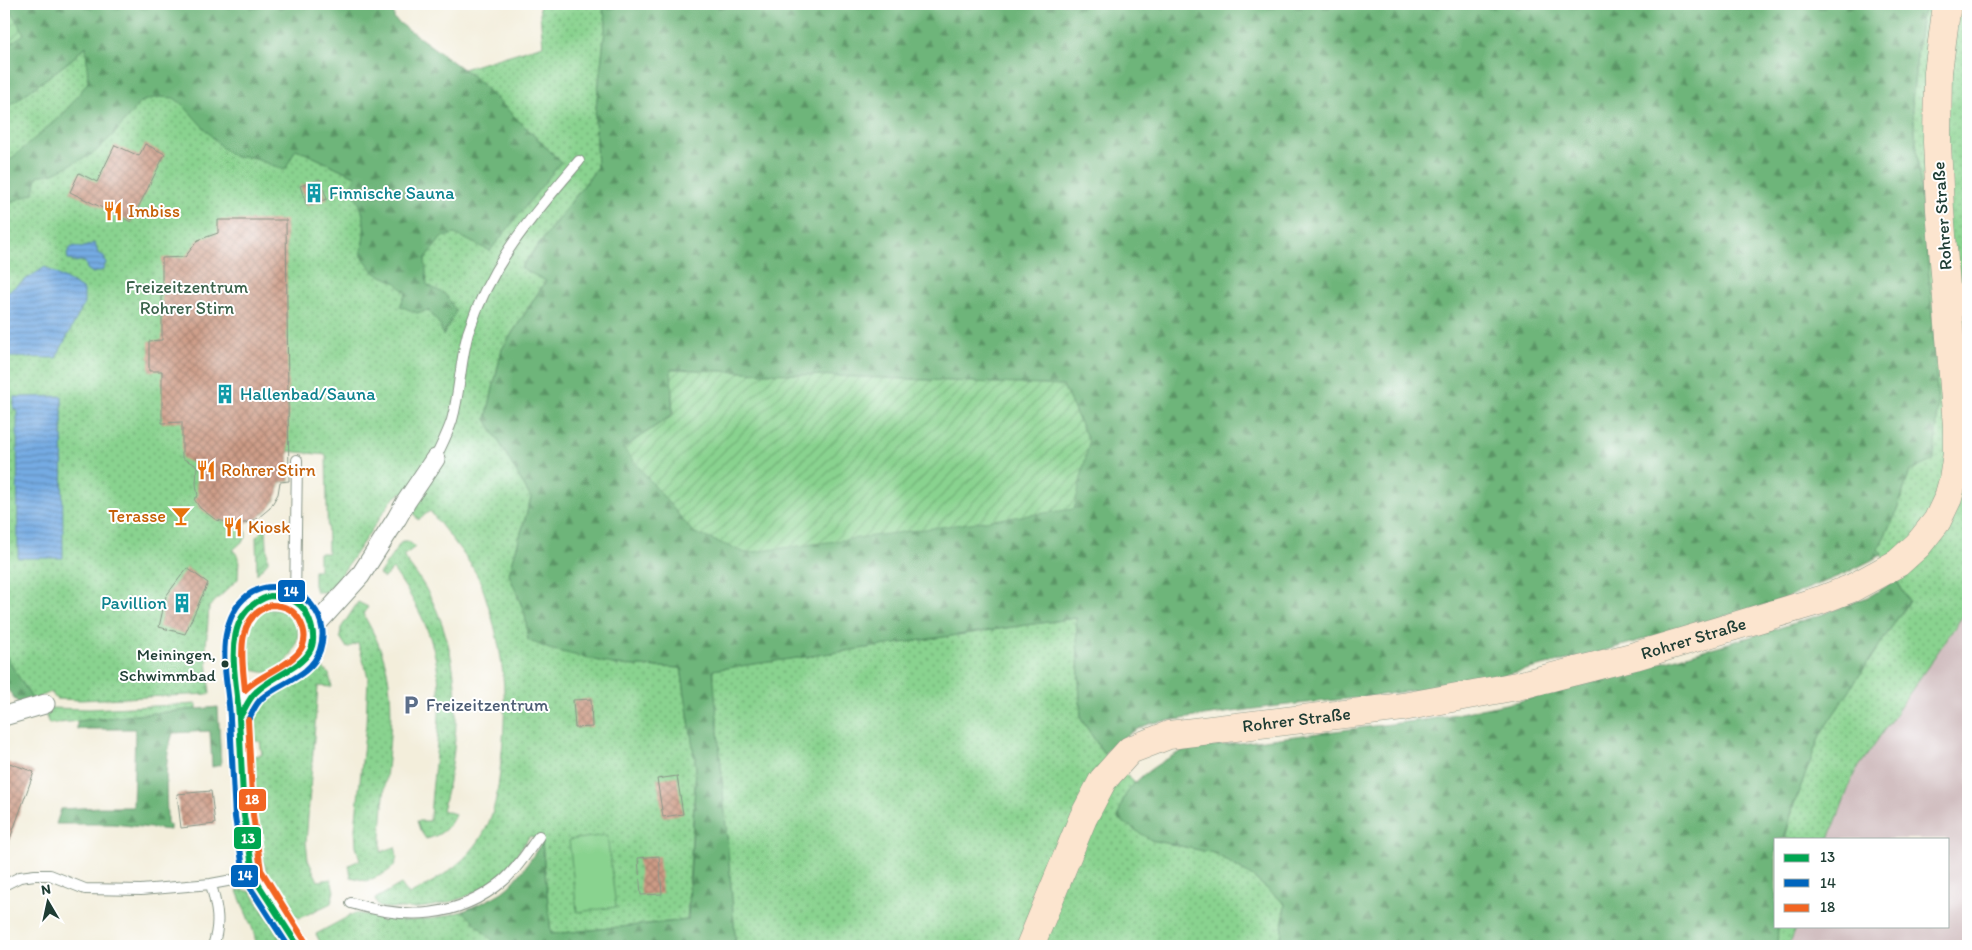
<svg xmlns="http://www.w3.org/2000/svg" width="1972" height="950" viewBox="0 0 1972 950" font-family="Itim,sans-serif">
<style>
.industrial{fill:#d2bfc1}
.grass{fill:url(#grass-dots);stroke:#548862}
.forest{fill:url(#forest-firs);stroke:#467957;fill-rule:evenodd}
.garden{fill:url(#garden-furrows);stroke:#548862}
.pitch{fill:#89d38f;stroke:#548862}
.water{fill:url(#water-rules);stroke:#4a748c}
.building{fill:url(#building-cross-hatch)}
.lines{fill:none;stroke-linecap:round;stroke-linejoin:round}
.lane-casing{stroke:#899688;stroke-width:12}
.street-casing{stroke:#899688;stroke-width:21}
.secondary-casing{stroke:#899688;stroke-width:29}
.lane{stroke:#fff;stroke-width:10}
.street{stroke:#fff;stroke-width:19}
.secondary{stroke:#fce5cf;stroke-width:28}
.bus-1-casing{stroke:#fff;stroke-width:10}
.bus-2-casing{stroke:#fff;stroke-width:10}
.bus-3-casing{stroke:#fff;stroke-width:10}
.bus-1{stroke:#00a651;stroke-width:6}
.bus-2{stroke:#0065bd;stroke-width:6}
.bus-3{stroke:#f26522;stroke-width:6}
.bus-dot{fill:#1f3d34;stroke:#fff;stroke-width:2}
.labels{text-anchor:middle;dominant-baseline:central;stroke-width:4;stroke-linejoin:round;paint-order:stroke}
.bus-label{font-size:17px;fill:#1f3d34;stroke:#fff;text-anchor:end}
.culture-label{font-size:18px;fill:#0d838f;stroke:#fff;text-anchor:start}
.food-label{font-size:18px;fill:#c56008;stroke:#fff;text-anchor:start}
.street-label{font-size:18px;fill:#1f3d34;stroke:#fff}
.park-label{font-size:18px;fill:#3a624b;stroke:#fff}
.service-label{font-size:18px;fill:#4e5e75;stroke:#fff;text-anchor:start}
.line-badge{stroke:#fff;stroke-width:2}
.badge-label{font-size:14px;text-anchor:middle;font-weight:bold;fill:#fff}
</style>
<defs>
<pattern id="grass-dots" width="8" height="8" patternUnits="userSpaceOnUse" patternTransform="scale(1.25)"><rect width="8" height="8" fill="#89d38f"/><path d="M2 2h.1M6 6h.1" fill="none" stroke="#6fac76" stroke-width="1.8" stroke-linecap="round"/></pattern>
<pattern id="forest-firs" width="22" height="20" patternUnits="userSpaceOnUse" patternTransform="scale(1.25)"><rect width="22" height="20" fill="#6eb57a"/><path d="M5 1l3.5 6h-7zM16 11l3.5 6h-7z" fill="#5a9465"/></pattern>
<pattern id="garden-furrows" width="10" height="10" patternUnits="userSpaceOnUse" patternTransform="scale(1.25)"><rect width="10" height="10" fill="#89d38f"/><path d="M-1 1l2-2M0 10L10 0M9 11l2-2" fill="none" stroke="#6fac76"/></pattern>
<pattern id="water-rules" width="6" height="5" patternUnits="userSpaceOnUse" patternTransform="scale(1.25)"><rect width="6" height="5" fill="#75abe3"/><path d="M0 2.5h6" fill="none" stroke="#5f8cb9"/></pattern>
<pattern id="building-cross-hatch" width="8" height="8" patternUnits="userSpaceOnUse" patternTransform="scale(1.25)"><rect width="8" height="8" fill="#cd9b86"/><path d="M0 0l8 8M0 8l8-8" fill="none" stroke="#a6806e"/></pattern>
</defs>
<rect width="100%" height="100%" fill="#fff"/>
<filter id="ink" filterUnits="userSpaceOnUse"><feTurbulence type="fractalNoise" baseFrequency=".02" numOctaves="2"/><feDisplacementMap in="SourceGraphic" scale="10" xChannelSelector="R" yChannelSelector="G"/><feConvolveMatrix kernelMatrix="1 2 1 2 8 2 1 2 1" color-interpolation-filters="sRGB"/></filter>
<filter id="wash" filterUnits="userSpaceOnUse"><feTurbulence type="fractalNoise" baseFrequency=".0096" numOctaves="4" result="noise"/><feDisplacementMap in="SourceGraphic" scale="20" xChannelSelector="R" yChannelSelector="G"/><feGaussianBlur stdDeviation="1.12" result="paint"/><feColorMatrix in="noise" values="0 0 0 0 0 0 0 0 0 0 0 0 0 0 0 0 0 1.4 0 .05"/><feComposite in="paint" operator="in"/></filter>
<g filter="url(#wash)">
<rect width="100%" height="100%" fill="#f3eedb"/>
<path class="industrial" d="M1968,608V946H1788L1796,926H1948V839H1829L1854,774Z"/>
<path class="grass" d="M133,4L296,149L355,176L561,162L476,79L463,69L543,45L539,4H602L606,22L595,116L597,168L521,267L546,280L502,349L486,419L531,498L509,574L525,614L529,640L617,665L681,668L696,767L687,920L551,934L542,842L530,836C522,847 514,859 505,870C475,903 420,913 379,907L375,899L401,884L409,895C431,883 452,872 470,852C494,826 498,794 501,761C507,708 506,662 490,611C486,599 483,586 477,575C464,552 446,532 430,511L418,520L412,510L413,501L402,492L391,501L335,584L326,592H316L314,585V570H319V553H328L326,455L288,451L289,481L280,482C276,505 267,515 245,523L246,538L233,550L239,557L238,579L209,607L206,647L210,694L81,700L56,699L51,692L33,700L4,685V110L71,60Z
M1927,4H1968V608L1854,774L1829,839H1785L1794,804L1821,733L1909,601L1878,549L1895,516L1910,471L1930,286L1912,101L1921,20Z
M402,541H408L415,547L403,556C411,568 421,579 427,591C464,656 462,739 442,810L455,814C450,828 440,836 426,839L420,830L417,821H430C432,767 448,700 433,648C426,619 410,594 393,569L384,578L379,574Z
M358,602L368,607L363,614C373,631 383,651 387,671C398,724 382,784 381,839V852L395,847C402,869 385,873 367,881L351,877L349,865L360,860L356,846L355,828L366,724L368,677L358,643L347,648L340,637L341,628Z
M268,609C276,610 284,610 290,616C306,629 294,656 281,667C272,675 253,674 247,663C237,642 245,615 268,609Z
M1076,618L1081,719L1104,754L1135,783L1122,802L1151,840L1214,853L1253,877L1285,904L1280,946H736L712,670Z
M317,668H323L329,674L332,687L318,686L306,842L308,860L318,881L331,879L334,891L331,903L300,918C258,900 251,796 248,756L262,755L260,741H247C247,736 247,730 247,725C251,693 294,683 317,668Z
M197,704V709L49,724L45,714L47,708L89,709Z
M244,890L251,892L285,946H257L253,930L237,891Z
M463,911L498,946H322L316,934L355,913L405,921L437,918Z
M1778,926H1796L1788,946H1777Z"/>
<path class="forest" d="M7,4H394V19L475,78L561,162L490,251L455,234L442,237L425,259L427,285L445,294L456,311L443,336L440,325L428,310L417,313L400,306L406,293L395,282L375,273L361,255C366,225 367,215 351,188L355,176L296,149L285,170L250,157H235L222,148L183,105L174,98L158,97L140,102L116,132L94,153L54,173L37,176L34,193L4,205V165L65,112L88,82L86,46L71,60L4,110V48L24,34Z
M602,4H1927L1921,20L1912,101L1930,286L1938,408L1934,460L1910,471L1895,516L1878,549L1882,555L1846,573L1778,601L1593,654L1474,682L1374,696L1269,707L1152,723C1132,730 1119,740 1104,754L1081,719L1076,618L713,670L736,946H498L463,911C476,905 490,900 502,892C519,880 530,859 542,842L551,934L688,920L696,767L681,668L616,665L549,649L528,640L525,614L509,574L531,498L486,419L502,349L546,281L521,268L597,168L595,116L606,22ZM672,369L1063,386L1089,442L623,448L672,415Z
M1896,580L1909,601L1821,733L1794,804L1784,839H1776V926H1778L1777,946H1280L1285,904L1253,877L1214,853L1151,840L1118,819C1119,814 1120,808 1122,803C1129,780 1163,760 1184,750L1430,719L1516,702L1601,680L1763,633L1823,614L1870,596Z
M4,653L33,700L19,704L4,685Z
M218,707L221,765L212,767L210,731L173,733C163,761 167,793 167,823L170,825V830L113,824H56L61,809L100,807H133L135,729H77V721Z"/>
<path class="garden" d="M4,4H7L24,34L4,48Z
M671,369L1063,386L1089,442L1074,509L746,553L693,532L623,448L673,415Z
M266,527L268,562L257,574L256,537Z"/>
<path class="pitch" d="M607,835L616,907L577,912L569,840Z"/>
<path class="water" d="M95,243L98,253L104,256L106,263L103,270L93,273L87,269L85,262L81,261L74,262L68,259L67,253L70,248L75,246L81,248Z
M45,267L84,290V304L56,358L7,357V292Z
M62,396L63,558H18L17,410H14V397Z"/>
<g id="blocks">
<path class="building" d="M145,144L165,154L131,222L70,192L79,173L97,182L115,145L139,156Z
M320,179L327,199L307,206L300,186Z
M218,220H286L289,481L280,482L278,494L270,508L258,518L245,523H234L216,520L200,508L194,499L198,496L196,484L197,466L182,458V422L162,423V371H149V341L162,340V258L185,257L198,240L218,233Z
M187,568L208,583L185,634L159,627L166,596Z
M591,699L592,727L575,728L573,700Z
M4,761L34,772L6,850H4Z
M677,776L683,814L663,817L657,779Z
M211,791L215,824L181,828L177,794Z
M659,856L662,894L641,895L638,858Z"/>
</g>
</g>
<g filter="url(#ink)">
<use href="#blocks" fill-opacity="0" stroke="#899688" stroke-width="1"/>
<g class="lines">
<defs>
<path id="lane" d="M435,459C441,446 448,433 452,420C460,392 460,362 468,333C491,262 532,216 579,161
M295,602L297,460
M211,884C217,908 221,922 213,946
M4,885L20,877L35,875H50L85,889L141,890L211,884L254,876
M351,903C406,920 457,919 503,881C517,869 528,851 539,836"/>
<path id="street" d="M313,628L360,576L397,518L406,502L435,459
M4,716L45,704
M239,718C245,710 250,695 258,690C282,673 324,663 311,623C297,581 241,589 235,634C231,661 238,690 239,717C242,761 240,805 249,849C251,857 251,867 254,875C257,883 263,891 268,898C278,914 288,930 298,946"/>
<g id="secondary">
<path id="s1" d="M1030,946L1083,818L1103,780L1130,750L1169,735L1403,707L1517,686L1635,656L1821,600L1852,588L1898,563L1918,545L1937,521L1948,498L1953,480L1957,453V426L1940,210L1937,142L1938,72L1947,4"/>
</g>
</defs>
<use href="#lane" class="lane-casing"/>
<use href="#street" class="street-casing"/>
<use href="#secondary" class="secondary-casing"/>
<use href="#lane" class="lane"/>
<use href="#street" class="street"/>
<use href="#secondary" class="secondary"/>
<defs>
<path id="bus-1" d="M270,596C284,596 299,600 306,613C332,663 282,667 256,692C248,699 245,710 239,718C237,676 217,613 270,596Z
M239,718L244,816L253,872L258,884L298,946"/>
<path id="bus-2" d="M230,718C229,690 220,658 227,630C246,553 339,592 320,650C311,677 281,682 262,698C256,703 252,713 248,720
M230,719L235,817L244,874L251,889L288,946"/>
<path id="bus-3" d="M271,605C284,605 294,609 300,621C321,660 264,669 245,690C242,659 234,617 271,605Z
M248,720L253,815L261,870L305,941"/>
</defs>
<use href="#bus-1" class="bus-1-casing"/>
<use href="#bus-2" class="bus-2-casing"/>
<use href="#bus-3" class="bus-3-casing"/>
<use href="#bus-1" class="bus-1"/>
<use href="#bus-2" class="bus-2"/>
<use href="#bus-3" class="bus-3"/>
</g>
</g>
<defs>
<symbol id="building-bare" viewBox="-9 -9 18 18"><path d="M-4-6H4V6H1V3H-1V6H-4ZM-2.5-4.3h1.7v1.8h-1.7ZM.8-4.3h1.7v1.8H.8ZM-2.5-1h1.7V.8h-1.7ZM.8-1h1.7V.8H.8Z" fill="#0f9aa8" stroke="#fff" stroke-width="2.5" paint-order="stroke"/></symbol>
<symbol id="restaurant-bare" viewBox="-9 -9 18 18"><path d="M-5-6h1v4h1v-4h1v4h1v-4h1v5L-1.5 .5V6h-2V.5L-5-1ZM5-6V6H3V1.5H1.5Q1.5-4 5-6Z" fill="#e8710a" stroke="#fff" stroke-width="2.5" paint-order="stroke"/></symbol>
<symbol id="bar-bare" viewBox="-9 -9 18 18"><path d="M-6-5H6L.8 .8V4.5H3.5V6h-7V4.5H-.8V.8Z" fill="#e8710a" stroke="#fff" stroke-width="2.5" paint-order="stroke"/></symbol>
<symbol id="parking-bare" viewBox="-9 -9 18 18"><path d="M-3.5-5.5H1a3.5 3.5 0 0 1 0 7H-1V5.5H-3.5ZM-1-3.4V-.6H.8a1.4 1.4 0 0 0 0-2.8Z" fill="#5c6f8a" stroke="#fff" stroke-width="2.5" paint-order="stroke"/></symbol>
</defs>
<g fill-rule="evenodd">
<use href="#building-bare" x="300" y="179" width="28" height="28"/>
<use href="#restaurant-bare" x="99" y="197" width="28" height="28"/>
<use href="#building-bare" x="211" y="380" width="28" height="28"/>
<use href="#restaurant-bare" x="192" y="456" width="28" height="28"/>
<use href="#bar-bare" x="167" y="502" width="28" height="28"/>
<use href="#restaurant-bare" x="219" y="513" width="28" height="28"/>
<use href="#building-bare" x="168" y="589" width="28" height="28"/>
<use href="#parking-bare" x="397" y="691" width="28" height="28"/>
</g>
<circle class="bus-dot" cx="225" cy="664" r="4.5"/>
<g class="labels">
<g class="bus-label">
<text x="216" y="654">Meiningen,<tspan x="216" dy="21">Schwimmbad</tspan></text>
</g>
<g class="culture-label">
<text x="329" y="193">Finnische Sauna</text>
<text x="240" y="394">Hallenbad/Sauna</text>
<text x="167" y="603" text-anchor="end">Pavillion</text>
</g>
<g class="food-label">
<text x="128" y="211">Imbiss</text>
<text x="221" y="470">Rohrer Stirn</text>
<text x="166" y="516" text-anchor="end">Terasse</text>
<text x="248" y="527">Kiosk</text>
</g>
<g class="street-label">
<text transform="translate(1942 216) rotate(-94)">Rohrer Straße</text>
<text stroke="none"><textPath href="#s1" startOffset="798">Rohrer Straße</textPath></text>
<text stroke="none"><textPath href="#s1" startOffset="392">Rohrer Straße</textPath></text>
</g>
<g class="park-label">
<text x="187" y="287">Freizeitzentrum<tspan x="187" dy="21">Rohrer Stirn</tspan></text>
</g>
<g class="service-label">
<text x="426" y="705">Freizeitzentrum</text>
</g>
</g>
<g class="line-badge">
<rect x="277" y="579" width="29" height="24" rx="5" fill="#0065bd"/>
<rect x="238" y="788" width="29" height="24" rx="5" fill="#f26522"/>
<rect x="233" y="826" width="29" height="24" rx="5" fill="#00a651"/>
<rect x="230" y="864" width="29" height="24" rx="5" fill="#0065bd"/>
</g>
<g class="badge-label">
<text x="291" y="596">14</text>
<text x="252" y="804">18</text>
<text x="248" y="843">13</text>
<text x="245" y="880">14</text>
</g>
<rect width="1972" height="950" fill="none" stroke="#fff" stroke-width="20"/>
<rect x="1774" y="838" width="175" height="90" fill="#ffffff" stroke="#a5b1ae"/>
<rect x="1784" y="854" width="25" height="8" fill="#00a651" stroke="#a5b1ae"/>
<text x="1820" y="862" font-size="15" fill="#1f3d34">13</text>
<rect x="1784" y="879" width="25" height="8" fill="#0065bd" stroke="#a5b1ae"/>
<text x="1820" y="888" font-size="15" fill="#1f3d34">14</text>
<rect x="1784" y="904" width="25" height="8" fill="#f26522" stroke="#a5b1ae"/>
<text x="1820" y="912" font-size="15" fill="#1f3d34">18</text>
<g transform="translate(48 902) rotate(351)" stroke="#ffffff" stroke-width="4" paint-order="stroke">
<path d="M0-4L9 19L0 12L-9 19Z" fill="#1f3d34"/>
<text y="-8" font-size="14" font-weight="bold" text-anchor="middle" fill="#1f3d34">N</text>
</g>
</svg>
